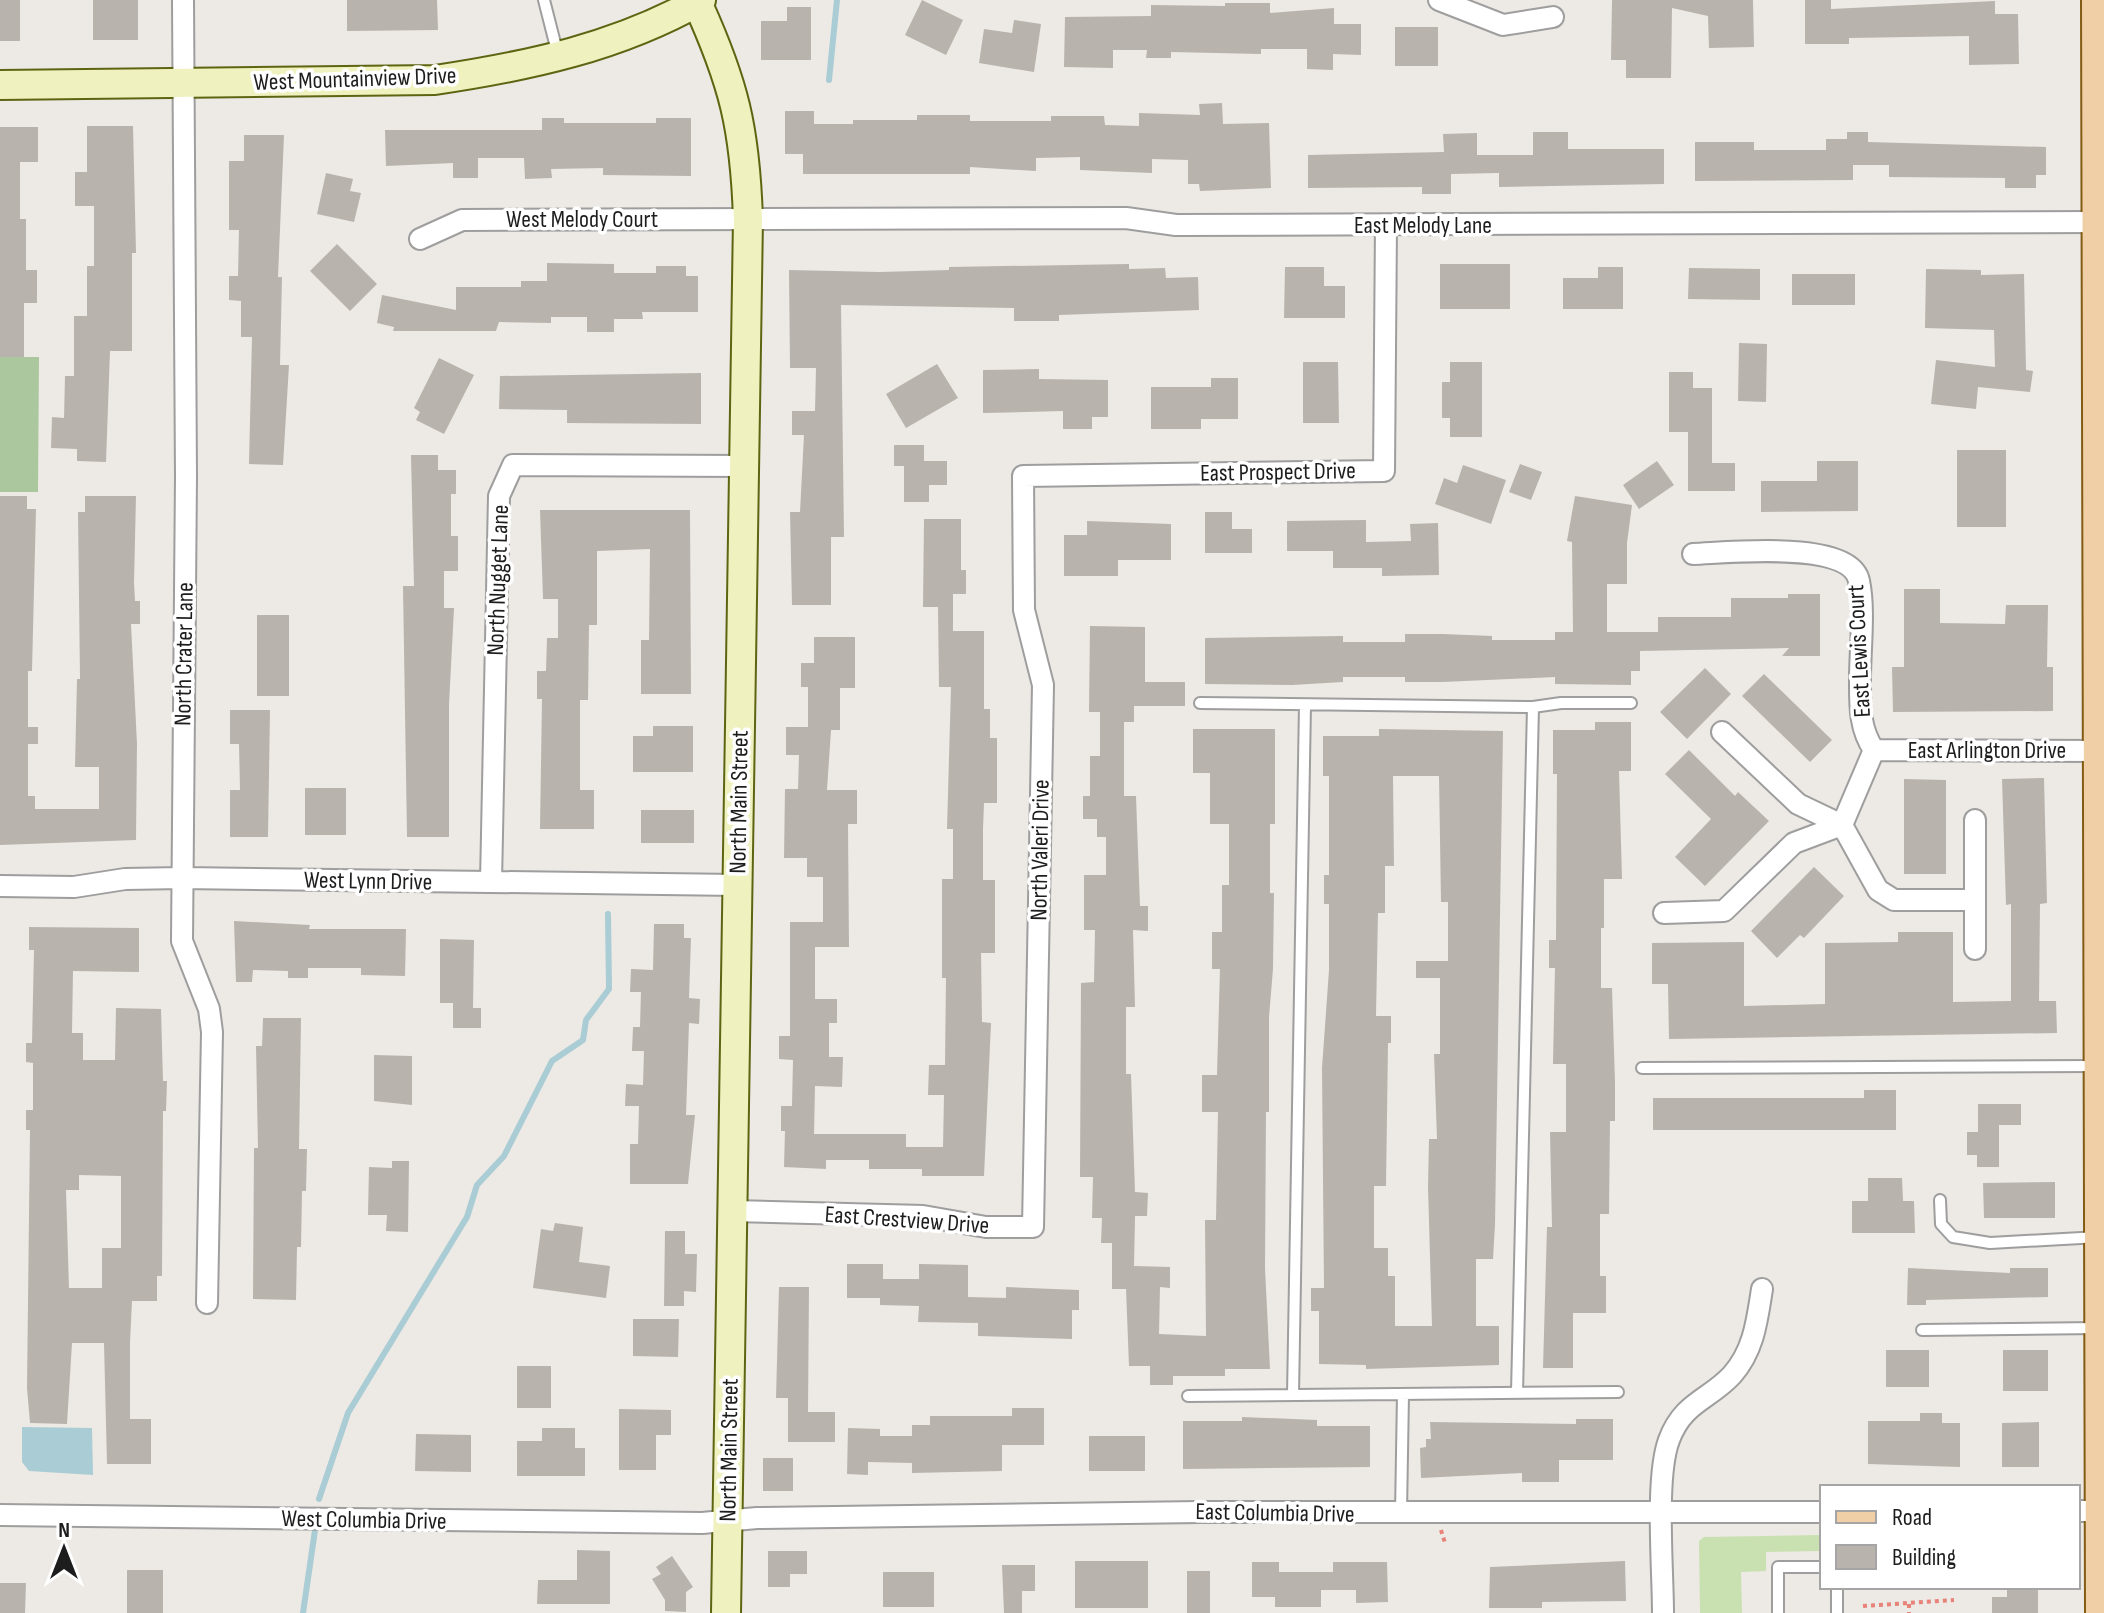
<svg xmlns="http://www.w3.org/2000/svg" width="2104" height="1613" viewBox="0 0 2104 1613" font-family="'Sofia Sans Condensed',sans-serif">
<style>
.grass{fill:#c9e1b0}
.forest{fill:#aac79e}
.water{fill:#a9ccd5}
.lines{fill:none;stroke-linecap:round;stroke-linejoin:round}
.stream{stroke:#a9ccd5;stroke-width:6}
.building{fill:#b9b3ad;fill-rule:evenodd}
.lane-casing{stroke:#9e9e9e;stroke-width:14}
.street-casing{stroke:#9e9e9e;stroke-width:24}
.secondary-casing{stroke:#5e6512;stroke-width:32}
.primary-casing{stroke:#835c13;stroke-width:36}
.path{stroke:#e8837a;stroke-width:4;stroke-dasharray:4 4;stroke-linecap:butt}
.lane{stroke:#fff;stroke-width:10}
.street{stroke:#fff;stroke-width:20}
.secondary{stroke:#eff1be;stroke-width:28}
.primary{stroke:#f0cea6;stroke-width:32}
.labels{text-anchor:middle;dominant-baseline:central;stroke-width:7;stroke-linejoin:round;paint-order:stroke}
.street-label{font-size:24px;fill:#1d1d1d;stroke:#fff}
</style>
<rect width="100%" height="100%" fill="#ede9e4"/>
<path class="grass" d="M1820,1535V1551L1766,1552V1571L1741,1572L1742,1613H1700L1699,1541L1704,1537Z"/>
<path class="forest" d="M0,357H39L38,492H0Z"/>
<path class="water" d="M22,1427L92,1428L93,1475L29,1471L22,1462Z"/>
<g class="lines">
<path class="stream" d="M829,80L837,0
M319,1499L348,1413L467,1217L477,1185L504,1156L552,1061L583,1040L586,1020L609,989L608,914
M303,1613L315,1530"/>
</g>
<path class="building" d="M0,0H20V41H0Z
M93,0H138V40H93Z
M347,0H437L438,30L347,31Z
M922,0L963,20L946,55L905,35Z
M1612,0H1753L1754,47L1709,48L1708,16L1672,8L1671,78H1626V60H1611Z
M1805,0H1831V9L1995,1V14H2018L2019,64L1969,65V36L1849,38V44H1805Z
M1225,3H1270V13L1334,8V24H1361V55L1333,54V70L1307,69V49H1261V54L1171,52V58H1146L1147,50H1113V68L1064,67L1065,17L1151,16V5L1225,6Z
M787,7H811V60H761V21H787Z
M1014,20L1041,24L1034,72L979,63L984,29L1012,33Z
M1395,27H1438V66H1395Z
M1222,103L1223,124L1269,123L1271,188L1200,191L1199,184H1188V160L1152,159V173L1080,170V157L1036,158V171L970,167V174H803V154H785V111H814V124H853V120H917V115H970V121H1051V116H1104L1105,125L1139,126V113L1200,115L1199,104Z
M542,118H564V123H656V118H691V176L603,175V168L551,169L552,178L525,179L524,158H478V178H453V163L386,166L385,130H542Z
M87,126H133L136,253H132V351H110L106,462L77,461V449L51,448L52,417L64,418L65,376H74V316H87V266H94V206H75V172H87Z
M0,127H38V162H20V219H26V270H37V303H24V357H0Z
M1533,132H1568V149H1664V184L1499,187V173L1451,174V194H1422V187L1308,188V155L1444,152L1443,134L1477,133V155H1533Z
M1847,132H1868V142L2046,147V175H2036V188H2005V178L1889,177V165H1853V180L1695,181V142H1754V150H1826V139H1847Z
M244,135H284L278,277H282L280,365H289L283,465L249,464L252,337H241V301L229,300V276H238L239,230H229V161H244Z
M326,173L353,179L350,191L361,193L354,222L317,214Z
M337,244L377,284L350,311L310,271Z
M547,263L614,264V273H656V266H686V276H698V312H642L643,319H614V332H587V317H551V323L499,322L496,331H393L394,327L377,323L382,295L456,310V287H521V281H547Z
M1129,264V269L1165,268L1166,278L1198,277L1199,310L1059,315V321H1014V308L841,305L844,537H831V605H792L790,512H800L804,435H792V411H815L816,368H790L789,270L880,272L949,270V267Z
M1440,264H1510V309H1440Z
M1285,267H1324V286H1345V318H1284Z
M1598,267H1623V309H1563V278H1598Z
M1689,268L1760,269V300L1688,299Z
M1926,269L1981,270V275L2024,274L2026,370L2033,371L2030,392L1978,387L1976,409L1931,404L1936,360L1995,367L1994,330L1925,328Z
M1792,274H1855V305H1792Z
M1739,343L1767,344L1766,402L1738,401Z
M439,358L474,375L444,434L416,420L420,412L414,408Z
M1303,362H1338L1339,423H1303Z
M1450,362H1482V437H1450V418H1442V382H1450Z
M937,364L958,398L906,428L886,394Z
M1039,369V379L1108,380V417H1092V429H1063V411L983,413V370Z
M1669,372H1693V388H1712V463H1735V491H1688V432H1669Z
M701,373V424L567,423V410L499,409L500,376Z
M1211,378H1238V419H1201V429H1151V387H1211Z
M894,445H924V461H947V485H929V502H904V466H894Z
M1957,450H2006V527H1957Z
M411,455H438V470H456V494H451V536H458V571H444V608H454L449,705V837H407L403,586H414Z
M1657,461L1674,485L1639,509L1623,485Z
M1817,461H1858V511L1761,512V481H1817Z
M1520,464L1542,472L1531,500L1509,492Z
M1463,465L1506,480L1491,524L1435,504L1444,478L1457,483Z
M0,496H27V509H36L32,671H28V727H38V744H28V796H35V809H99V767H75L77,679H80L78,512H85V496H136L134,583L135,601H140V624H131L137,744L136,840L0,845Z
M1575,496L1632,505L1627,543V584H1607V632H1658V617H1731V598H1788V594H1820V656H1782L1789,648L1640,651V671H1631V685L1555,684V677L1443,682H1405V677H1343V682L1292,685L1205,684V638L1343,636V642H1405V634H1443L1492,636V640H1555V632H1573L1572,542L1567,541Z
M540,510H690L691,694H641V640H649L650,549L597,551V625H589L588,700H580V790H594V829H540L542,699H537V671H546L547,638H558V599H543Z
M1205,512H1232V529H1252V553H1205Z
M924,519H961V570H966V594H953V631H984V709H990V738H997V803H984L983,829V880H995V953H981L982,1022L991,1023L984,1176H922V1169H869V1160H826V1169L784,1167L785,1131H781V1106H792L793,1060L779,1059V1036H790V922H823V877H807V858H784L785,789H798L799,755H786V727H808V687H801V663H814V637H855V688H840V730H831L827,790H857V824H848L849,947H815V999H837V1023H829V1057H843L842,1087L815,1086L814,1134H906V1147H943L944,1095H928L929,1065H945L946,978H942V879H953V829H947L951,687H939L938,607H923Z
M1366,520V542L1411,541L1410,524L1438,523L1439,575L1382,576V568H1333V551H1287V521Z
M1087,521L1171,524V560H1118V576H1064V535H1087Z
M1904,589H1940V623L2005,624L2006,605H2048L2047,667H2053V711L1893,712L1892,667H1904Z
M257,615H289V696H257Z
M1090,626L1145,627V682H1185V706H1134V722H1124V796H1136L1140,906H1148V931L1133,930L1135,1007H1126V1074H1131L1135,1192L1148,1193L1147,1216H1135L1134,1266L1170,1267V1288L1160,1287L1159,1334L1206,1336L1205,1220H1216L1218,1112H1202V1075H1217L1220,969H1212V932H1222V885H1229V824H1210V773H1193V729H1275V824H1270V893H1274L1273,969L1269,1017V1112H1266L1265,1268L1270,1369H1225V1376H1173V1385H1150V1366H1129L1126,1289H1112V1243H1101L1102,1218H1092L1093,1177H1080L1081,983L1094,982L1095,930H1084V875H1106V837H1097V819H1083V796H1090V756H1100V712H1089Z
M1705,668L1731,694L1687,739L1660,712Z
M1764,674L1832,740L1810,762L1742,696Z
M230,710H270L268,837H230V790H240L239,744H230Z
M1595,722H1631V771H1619L1622,879H1604V928H1601V988H1612L1615,1083V1121H1610L1609,1214H1600V1276H1606V1313H1573V1368H1543L1547,1227H1552L1550,1132H1566V1064H1553L1555,968H1549V940H1556L1557,774H1553V730H1595Z
M653,726H693V772H633V736H653Z
M1379,729L1503,731L1495,1224L1493,1259H1476V1326H1499V1365L1366,1369V1365L1319,1364V1311H1311V1288H1324L1322,1068L1329,970V904H1324V875H1329V776H1323V736H1379ZM1393,776H1439L1441,902H1448V961H1416V978H1440V1054H1434L1437,1139H1429L1428,1187L1432,1326H1395V1276H1388V1248H1374V1186H1386L1388,1043H1391V1016H1376L1378,913H1385V866H1394Z
M1689,750L1735,796L1738,792L1769,821L1705,886L1675,857L1711,819L1665,774Z
M2044,778L2047,903L2040,904L2039,1001H2056L2057,1033L1669,1039L1668,984H1652V943L1744,942V1006L1825,1004V943L1898,942V932H1953V1002L2011,1001V904L2006,905L2002,779Z
M1904,779L1946,780V874H1904Z
M305,788H346V835H305Z
M641,810H694V843H641Z
M1814,867L1844,896L1804,938L1800,935L1777,958L1751,931Z
M234,921L310,925L309,929H406L405,976L361,975V968H308V978H288V971L253,970L252,982H236Z
M654,924H684V938H691L689,998L700,999L699,1024L689,1023L686,1115H695L688,1184H630V1144H638L639,1106H625L626,1084L643,1085L644,1051H632L633,1027H640L641,992H630L631,969L653,970Z
M29,927L139,928V972L73,971L72,1033H83V1060H115L116,1008L161,1009L163,1081H167L166,1111H163L162,1276H157V1301H132L130,1343V1419H151V1464H107L104,1343H72L67,1424L30,1423L27,1388L30,1130H26V1110H33V1063L26,1062V1043H32L34,950H29ZM79,1175L121,1176V1248H102V1288H69L66,1190H79Z
M440,939L474,940L473,1008H481V1028H453V1003H440Z
M263,1018H301L299,1149H307L306,1191H302L301,1247H297L296,1300L253,1299L254,1148H258L256,1046H262Z
M374,1055L412,1056V1105L374,1101Z
M1864,1090H1896V1130H1653V1098H1864Z
M1978,1104H2021V1125H1999V1167H1977V1155H1967V1132H1978Z
M392,1161H409L408,1232L386,1231L387,1215H368L369,1167L392,1168Z
M1868,1178H1902L1903,1201H1914L1915,1233H1852V1201H1868Z
M2055,1182V1218H1984L1983,1183Z
M555,1223L583,1227L579,1262L610,1266L606,1298L533,1288L541,1229L553,1231Z
M665,1231H685V1254H697L696,1292L684,1291V1306H664Z
M847,1264H883V1279H919V1264L968,1265V1297L1006,1298V1287L1079,1290V1310H1072V1339L978,1336V1323L918,1322L919,1306L880,1305V1298H847Z
M1908,1268L2010,1273V1268H2048V1297L1926,1300V1305H1907Z
M779,1287H809L808,1412H835V1442H788V1398H776Z
M633,1319H679L678,1357L633,1356Z
M1886,1350H1929V1387H1886Z
M2003,1350H2048V1391H2003Z
M517,1366H551V1408H517Z
M1012,1408H1044V1445H1002V1471L912,1473V1463L868,1462V1475L847,1474L848,1428L880,1429V1436H912V1425H930V1416H1012Z
M619,1409L671,1410V1435H656V1470H619Z
M1920,1413H1942V1423H1960V1467L1868,1464V1421H1920Z
M1242,1417L1317,1420V1426H1370V1467L1183,1469V1421H1242Z
M1576,1419H1613V1460H1559V1482H1522V1473L1421,1478L1420,1448L1426,1447V1439H1431L1430,1422L1576,1424Z
M2039,1422V1467H2002V1423Z
M542,1428H575V1448H585V1476H517V1441H542Z
M416,1434L471,1435V1472L415,1471Z
M1089,1436H1145V1471H1089Z
M763,1458H793V1491H763Z
M577,1550L610,1551V1604H537L538,1580H577Z
M768,1551H807V1574H790V1587H768Z
M672,1556L693,1587L686,1592V1612L665,1611V1600L652,1579L661,1574L656,1567Z
M1075,1561H1148V1608H1075Z
M1625,1561L1626,1601L1542,1602V1608H1489L1490,1567Z
M1252,1562H1279V1572H1333V1562H1387L1388,1602L1356,1603V1590H1321V1607H1275V1597H1252Z
M1002,1565H1035V1591H1022V1613H1004Z
M127,1570H163V1613H127Z
M1187,1571H1210V1613H1187Z
M883,1572H934V1607H883Z
M0,1583H26L25,1613H0Z
M2007,1587H2038V1613H1992V1597H2007Z"/>
<g class="lines">
<defs>
<path id="lane" d="M544,0L558,55
M1200,703L1533,707L1561,703H1631
M1642,1068L2096,1066
M1940,1200L1941,1224L1953,1237L1990,1243L2099,1237
M1922,1330L2099,1328
M1517,1393L1533,707
M1293,1395L1305,705
M1188,1396L1618,1392
M1401,1513L1403,1394
M1837,1587V1613
M1778,1613V1567H1822"/>
<path id="street" d="M183,0L186,476L182,941L209,1009L212,1032L207,1303
M1439,0L1503,25L1553,17
M420,239L462,220L1126,218L1176,225L2098,222
M1693,554C1727,553 1851,539 1859,581C1865,609 1860,650 1860,679C1860,705 1859,728 1874,750
M1722,732L1798,804L1842,825L1878,890L1894,900H1975
M1874,750L2100,751
M1975,820V949
M491,882L499,496L513,465L746,466
M0,886L74,887L125,879L182,878L738,885
M1664,913L1724,911L1794,843L1842,825L1874,750
M732,1211L923,1216L986,1227H1033L1043,685L1024,610L1023,476L1384,471L1386,225
M2078,1511H2101
M0,1515L702,1523L757,1518L1200,1512H1822
M1663,1613C1663,1570 1655,1477 1669,1440C1683,1402 1709,1400 1732,1375C1754,1350 1757,1321 1762,1289"/>
<path id="secondary" d="M696,0C734,83 745,128 748,219L726,1613
M0,85L435,80C529,66 618,47 701,0"/>
<path id="primary" d="M2098,0L2102,1613"/>
</defs>
<use href="#lane" class="lane-casing"/>
<use href="#street" class="street-casing"/>
<use href="#secondary" class="secondary-casing"/>
<use href="#primary" class="primary-casing"/>
<path class="path" d="M1441,1530L1445,1543
M1909,1604V1613
M1863,1606L1954,1600"/>
<use href="#lane" class="lane"/>
<use href="#street" class="street"/>
<use href="#secondary" class="secondary"/>
<use href="#primary" class="primary"/>
</g>
<g class="labels">
<g class="street-label">
<text transform="translate(355 79) rotate(-2)">West Mountainview Drive</text>
<text x="582" y="219">West Melody Court</text>
<text x="1423" y="225">East Melody Lane</text>
<text transform="translate(1278 472) rotate(-1)">East Prospect Drive</text>
<text transform="translate(498 580) rotate(-88)">North Nugget Lane</text>
<text transform="translate(1859 651) rotate(-93)">East Lewis Court</text>
<text transform="translate(184 654) rotate(-89)">North Crater Lane</text>
<text x="1987" y="750">East Arlington Drive</text>
<text transform="translate(739 802) rotate(-89)">North Main Street</text>
<text transform="translate(1040 850) rotate(-89)">North Valeri Drive</text>
<text transform="translate(368 881) rotate(1)">West Lynn Drive</text>
<text transform="translate(907 1220) rotate(4)">East Crestview Drive</text>
<text transform="translate(729 1450) rotate(-89)">North Main Street</text>
<text transform="translate(1275 1513) rotate(1)">East Columbia Drive</text>
<text transform="translate(364 1520) rotate(1)">West Columbia Drive</text>
</g>
</g>
<rect x="1820" y="1485" width="260" height="104" fill="#ffffff" stroke="#a5a5a5" stroke-width="2"/>
<rect x="1836" y="1511" width="40" height="12" fill="#f0cea6" stroke="#a5a5a5" stroke-width="2"/>
<text x="1892" y="1525" font-size="24" fill="#1d1d1d">Road</text>
<rect x="1836" y="1545" width="40" height="24" fill="#b9b3ad" stroke="#a5a5a5" stroke-width="2"/>
<text x="1892" y="1565" font-size="24" fill="#1d1d1d">Building</text>
<g transform="translate(64 1549)" stroke="#ffffff" stroke-width="6" paint-order="stroke">
<path d="M0-6L14 30L0 20L-14 30Z" fill="#1d1d1d"/>
<text y="-12" font-size="22" font-weight="bold" text-anchor="middle" fill="#1d1d1d">N</text>
</g>
</svg>
